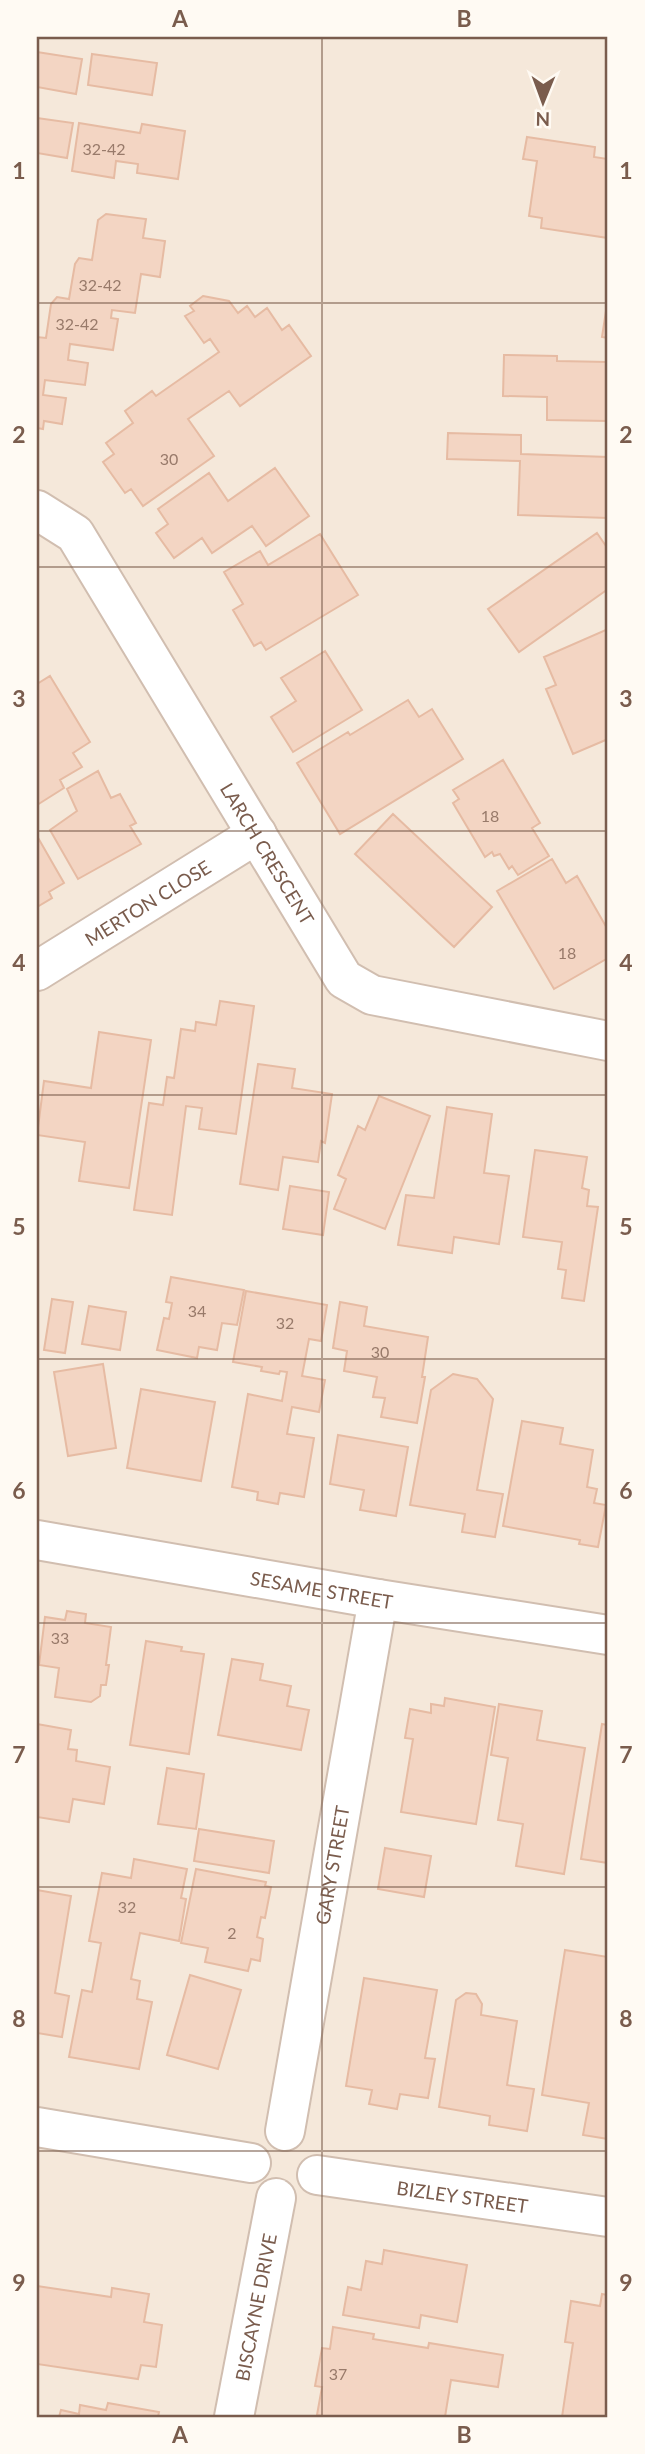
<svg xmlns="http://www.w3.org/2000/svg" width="645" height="2454" viewBox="0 0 645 2454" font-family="Lato,sans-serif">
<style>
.residential{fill:#f5e8da}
.building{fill:#f3d5c3;stroke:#e6bba3;stroke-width:2}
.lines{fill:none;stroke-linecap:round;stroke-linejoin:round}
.minor-casing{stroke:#d1beb0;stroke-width:42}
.minor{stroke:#fff;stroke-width:38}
.grid{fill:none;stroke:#7a5c4d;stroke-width:2;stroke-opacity:0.55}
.labels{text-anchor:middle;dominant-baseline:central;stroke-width:5;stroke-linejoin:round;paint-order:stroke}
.number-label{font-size:16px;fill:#987a6a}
.street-label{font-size:19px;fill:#7a5c4d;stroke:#fffaf3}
.neatline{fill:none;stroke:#7a5c4d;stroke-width:2.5}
.grid-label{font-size:23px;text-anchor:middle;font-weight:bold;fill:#7a5c4d}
</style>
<rect width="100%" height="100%" fill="#fdf6ec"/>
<path class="residential" d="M37,37H608V2417H37Z"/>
<path class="building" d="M37,52L82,59L76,94L37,87Z
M92,54L157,63L152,95L88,85Z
M37,118L73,123L67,158L37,153Z
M79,123L140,133L142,124L185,131L178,179L137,173L138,164L116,161L114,178L72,171Z
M527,137L595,147L594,157L608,159V238L541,228L542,218L529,216L537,161L523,159Z
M106,214L146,219L143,238L165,241L160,277L141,274L135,313L112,310L111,318L118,319L113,350L70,344L68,360L88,363L85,385L45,380L43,395L66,398L62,424L44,421L43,429L37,428V337L46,338L51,304L57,297L69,299L75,264L79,258L92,260L98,220Z
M203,296L229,301L238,313L247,306L255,317L267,308L282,330L289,325L311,356L240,406L229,391L188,419L214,456L143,506L131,489L125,493L103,462L114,454L106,443L133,423L125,411L152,391L156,396L219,352L210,339L204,343L185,316L194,311L190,306Z
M608,298V338L602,337Z
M504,355L557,356V361L608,362V421L547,420V397L503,396Z
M448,433L521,435V454L608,457V518L518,515L520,461L447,459Z
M275,468L309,516L266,546L252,526L212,553L202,538L174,558L156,533L168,524L158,509L209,473L228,501Z
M597,533L608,549V589L519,652L488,609Z
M320,534L358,595L266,650L261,642L254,646L233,610L243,604L224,572L260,551L268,565Z
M608,629V739L573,754L546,689L556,685L544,657Z
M325,651L362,710L293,752L271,717L296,701L281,678Z
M50,676L90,742L73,753L82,767L60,780L64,788L37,805V684Z
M408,700L419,717L432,709L463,759L340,834L297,763L348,732L350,735Z
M503,760L540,823L532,828L549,856L518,875L512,866L509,869L500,854L494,856L492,852L485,857L453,803L459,799L453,790Z
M98,771L111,798L120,794L136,823L130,826L141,844L78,879L50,830L77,811L67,789Z
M393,814L492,907L454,947L355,854Z
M37,836L64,883L49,892L52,898L37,907Z
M552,859L566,883L577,876L608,930V942L606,943L608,958L554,989L497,891Z
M220,1001L254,1006L236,1134L199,1129L202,1108L186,1106L172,1215L134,1210L149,1103L163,1105L167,1077L174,1078L181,1029L195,1031L196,1022L216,1025Z
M99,1032L151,1040L129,1188L79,1181L85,1142L37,1135L44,1081L91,1088Z
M258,1064L295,1069L292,1088L332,1094L325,1143L321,1141L318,1162L283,1157L278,1190L240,1184Z
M379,1096L430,1116L385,1229L334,1209L346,1179L338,1175L358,1126L365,1130Z
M447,1107L492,1114L484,1173L509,1176L499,1244L454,1237L452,1253L398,1245L406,1195L434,1198Z
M535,1150L587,1157L582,1188L589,1190L587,1206L598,1207L584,1301L562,1298L566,1270L558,1269L562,1242L523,1237Z
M290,1186L329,1192L323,1235L283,1229Z
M171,1277L244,1290L237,1325L222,1323L217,1350L199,1347L197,1358L157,1350L164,1318L169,1319L172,1303L166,1302Z
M246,1291L327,1305L321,1341L309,1339L302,1376L325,1380L319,1412L292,1407L287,1434L314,1438L304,1497L280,1493L278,1504L257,1500L258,1492L232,1487L248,1394L282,1401L287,1372L280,1371L279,1374L261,1371L262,1367L233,1362Z
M52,1299L73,1302L65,1353L44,1350Z
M340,1302L367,1307L364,1326L428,1337L422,1377H425L417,1423L381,1417L385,1398L373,1397L377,1377L344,1371L347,1351L333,1348Z
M89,1306L126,1312L120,1350L82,1344Z
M103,1364L116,1448L68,1456L54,1372Z
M453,1374L477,1379L493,1399L477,1490L503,1494L495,1537L462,1532L465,1514L410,1505L431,1390Z
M141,1389L215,1402L201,1481L127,1468Z
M522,1421L563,1428L560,1444L593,1450L587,1487L597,1489L594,1503L606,1505L598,1547L579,1544L580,1540L503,1526Z
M338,1435L408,1447L396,1516L360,1510L364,1490L330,1484Z
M67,1611L86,1614L85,1623L111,1627L106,1665H109L106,1685H101L100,1696L91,1702L55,1697L59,1668L39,1665L45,1617L65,1620Z
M146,1641L182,1647L181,1651L204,1654L189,1754L130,1745Z
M232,1659L263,1664L260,1680L291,1686L287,1706L309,1710L301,1750L218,1735Z
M445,1698L495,1707L476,1824L401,1812L413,1739L405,1738L410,1709L431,1713V1704L444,1706Z
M499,1704L542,1711L537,1740L585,1748L564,1874L516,1866L523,1824L498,1820L508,1758L491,1755Z
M37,1724L71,1730L68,1749L77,1750L76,1761L110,1767L104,1804L73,1799L69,1822L37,1817Z
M602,1724L608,1725V1863L581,1859Z
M167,1768L204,1774L196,1829L158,1824Z
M199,1829L274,1841L269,1873L194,1861Z
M385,1848L431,1856L424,1897L378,1889Z
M134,1859L187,1869L181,1898L186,1899L179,1941L140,1933L131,1979L140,1981L137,1999L152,2002L139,2069L69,2057L82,1990L92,1992L101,1943L89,1941L102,1873L131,1878Z
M196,1869L266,1882L265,1886L271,1887L265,1918L261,1917L257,1937L263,1939L260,1961L251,1959L248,1971L205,1962L208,1948L181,1943Z
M37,1890L71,1896L55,1993L69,1996L62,2037L37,2033Z
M565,1950L608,1957V2026L606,2041L608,2042V2139L583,2135L589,2103L542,2095Z
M190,1975L241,1990L218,2069L167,2055Z
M364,1978L437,1990L425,2058L435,2059L428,2098L400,2094L397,2109L369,2104L372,2090L346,2086Z
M466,1993L476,1994L482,2004L481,2015L517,2021L507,2085L534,2089L527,2131L489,2125L490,2116L439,2107L456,2000Z
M384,2250L467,2265L457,2322L421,2315L419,2328L343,2315L348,2287L361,2290L366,2261L382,2264Z
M37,2286L111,2297L112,2288L149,2294L144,2322L162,2325L156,2367L141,2365L138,2379L37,2364Z
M602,2294L608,2295V2417H562L573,2343L565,2342L571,2301L600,2306Z
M333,2327L374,2334L373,2339L428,2348L429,2343L503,2355L498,2387L451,2380L445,2417H330L317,2415L322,2387L315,2386L322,2348L330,2349Z
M108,2403L159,2412L158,2417H59L61,2410L79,2414L80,2405L106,2410Z"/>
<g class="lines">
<defs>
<g id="minor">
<path id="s1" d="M37,510L75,534L344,979L372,995L608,1041"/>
<path id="s2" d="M37,971L257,834"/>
<path id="s3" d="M37,1540L378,1599L608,1635"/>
<path d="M37,2127L251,2163"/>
<path id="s4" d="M285,2131L378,1599"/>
<path id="s5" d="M317,2175L608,2217"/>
<path id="s6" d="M234,2417L276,2198"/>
</g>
</defs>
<use href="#minor" class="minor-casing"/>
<use href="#minor" class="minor"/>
</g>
<path class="grid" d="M322,37V2417M37,303H608M37,567H608M37,831H608M37,1095H608M37,1359H608M37,1623H608M37,1887H608M37,2151H608"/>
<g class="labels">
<g class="number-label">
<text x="104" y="148">32-42</text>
<text x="100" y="284">32-42</text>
<text x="77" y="323">32-42</text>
<text x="169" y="458">30</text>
<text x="490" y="815">18</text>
<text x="567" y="952">18</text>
<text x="197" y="1310">34</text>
<text x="285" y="1322">32</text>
<text x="380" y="1351">30</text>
<text x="60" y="1637">33</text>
<text x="127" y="1906">32</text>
<text x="232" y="1932">2</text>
<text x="338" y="2373">37</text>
</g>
<g class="street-label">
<text stroke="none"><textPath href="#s1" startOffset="418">LARCH CRESCENT</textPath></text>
<text stroke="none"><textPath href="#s2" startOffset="130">MERTON CLOSE</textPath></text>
<text stroke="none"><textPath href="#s3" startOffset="289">SESAME STREET</textPath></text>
<text stroke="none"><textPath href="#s4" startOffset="270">GARY STREET</textPath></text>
<text stroke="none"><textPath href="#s5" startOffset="147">BIZLEY STREET</textPath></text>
<text stroke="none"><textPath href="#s6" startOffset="112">BISCAYNE DRIVE</textPath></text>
</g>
</g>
<rect width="645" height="2454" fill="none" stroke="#fffaf3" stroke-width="77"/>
<g transform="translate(543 102) rotate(181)" stroke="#fffaf3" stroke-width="5" paint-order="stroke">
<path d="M0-5L12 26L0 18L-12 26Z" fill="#7a5c4d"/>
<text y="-10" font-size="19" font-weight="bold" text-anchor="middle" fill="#7a5c4d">N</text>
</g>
<rect x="38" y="38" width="568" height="2378" class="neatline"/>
<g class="grid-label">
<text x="180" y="27">A</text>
<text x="464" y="27">B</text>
<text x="19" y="179">1</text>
<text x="626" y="179">1</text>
<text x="19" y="443">2</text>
<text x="626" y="443">2</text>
<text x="19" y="707">3</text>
<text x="626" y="707">3</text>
<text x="19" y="971">4</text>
<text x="626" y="971">4</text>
<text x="19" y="1235">5</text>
<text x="626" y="1235">5</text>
<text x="19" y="1499">6</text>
<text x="626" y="1499">6</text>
<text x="19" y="1763">7</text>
<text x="626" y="1763">7</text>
<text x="19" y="2027">8</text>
<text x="626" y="2027">8</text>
<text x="19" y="2291">9</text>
<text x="626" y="2291">9</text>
<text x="180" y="2443">A</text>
<text x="464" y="2443">B</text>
</g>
</svg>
